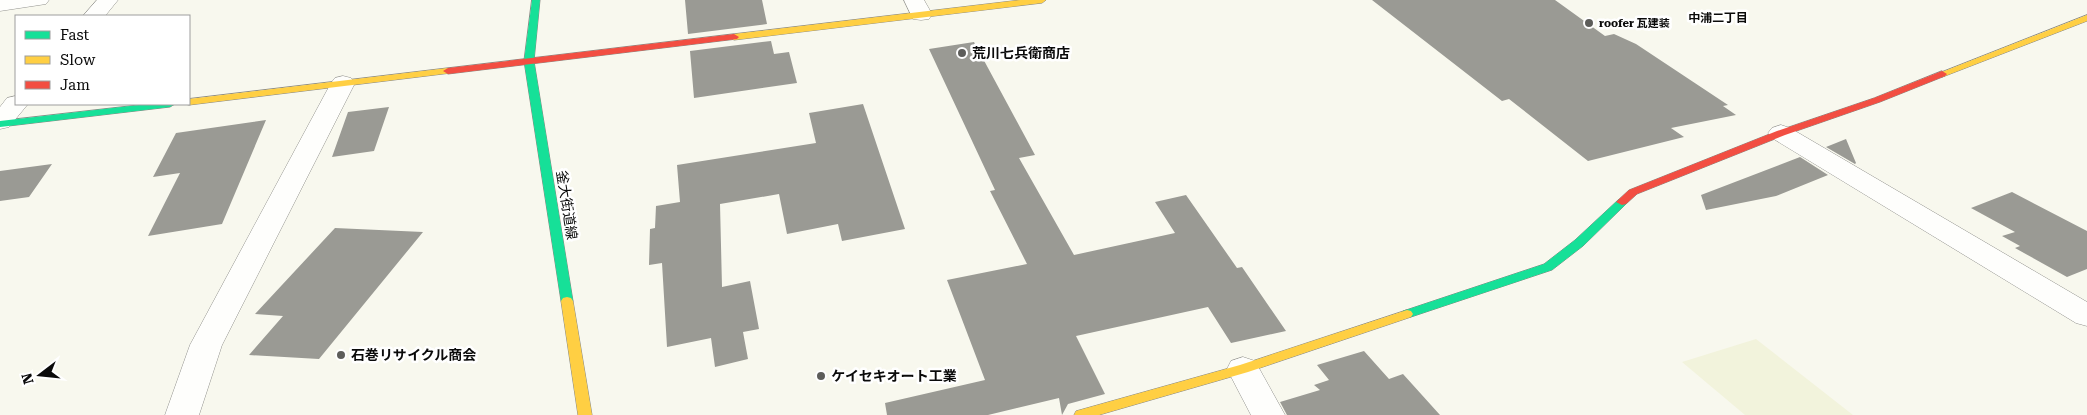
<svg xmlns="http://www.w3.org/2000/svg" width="2087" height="415" viewBox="0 0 2087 415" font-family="'Roboto Serif','Noto Sans JP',serif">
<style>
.farmland{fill:#f2f3dc}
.building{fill:#9a9a94}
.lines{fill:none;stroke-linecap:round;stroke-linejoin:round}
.street-casing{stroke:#91918d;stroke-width:1}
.fast-casing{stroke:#888883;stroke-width:1}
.slow-casing{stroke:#888883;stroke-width:1}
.jam-casing{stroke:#888883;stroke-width:1}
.street{fill:#fefefc;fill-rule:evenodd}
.fast{fill:#16e098;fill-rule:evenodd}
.slow{fill:#ffcf43;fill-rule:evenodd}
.jam{fill:#f24e42;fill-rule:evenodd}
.poi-dot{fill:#5d5d5a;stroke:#fff;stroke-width:2}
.labels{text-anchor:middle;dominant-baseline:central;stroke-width:5;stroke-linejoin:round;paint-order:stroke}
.far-poi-label{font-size:11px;font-weight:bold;fill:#0a0a0a;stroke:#fff;text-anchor:start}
.far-neighbourhood-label{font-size:12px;font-weight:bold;fill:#0a0a0a;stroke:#fff}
.poi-label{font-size:14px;font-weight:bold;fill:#0a0a0a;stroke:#fff;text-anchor:start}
.street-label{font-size:14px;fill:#0a0a0a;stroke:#fff}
</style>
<rect width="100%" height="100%" fill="#f8f8ee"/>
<path class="farmland" d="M1756,339L1853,415H1745L1682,362Z"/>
<path class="building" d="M685,0H762L767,24L688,34Z
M1372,0H1555L1605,36L1614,34L1636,44L1728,105L1723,106L1736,115L1671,128L1684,137L1588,161L1509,99L1502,101Z
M771,41L774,54L789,52L797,83L694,98L690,51Z
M974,42L1035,155L1019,158L1074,255L1175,233L1155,202L1186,195L1237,268L1242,267L1286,331L1231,343L1208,307L1076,336L1105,394L1068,404L1062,415L1059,398L988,415H887L885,403L985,380L947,280L1027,264L990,191L995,190L929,49Z
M863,104L905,229L842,241L838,224L787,234L779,194L720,204L722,287L750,281L759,329L743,332L748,359L715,367L711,338L667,347L662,263L649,265L650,229L655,228L656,206L680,202L677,165L816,143L809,113Z
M389,107L374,151L332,157L348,112Z
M266,120L222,224L148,236L180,173L153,177L176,133Z
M1846,139L1856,163L1855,164L1826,147Z
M1800,157L1828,175L1776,196L1706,210L1701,195Z
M52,164L29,197L0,201V171Z
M2012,192L2087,231V269L2067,277L2015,248L2020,246L2002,236L2015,232L1971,208Z
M335,228L423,232L319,359L249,355L283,316L255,314Z
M1364,351L1389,379L1403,374L1440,415H1287L1280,402L1320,390L1314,385L1329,380L1317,365Z"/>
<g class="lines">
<defs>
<path id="street" d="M0,0H49L46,4L0,11Z
M97,0H118L105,16H83Z
M904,0H924L932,14L929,19L921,20L913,19Z
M343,76L351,78L355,83L222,345L199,415H165L190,345L331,83L335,78Z
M16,96V104H28L9,127L0,129V107L7,98Z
M1781,125L1790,128L2087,302V326L2076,323L1772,138L1768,133L1772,128Z
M1243,357L1255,361L1285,415H1251L1227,369L1231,361Z"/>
<path id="fast" d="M532,0H540L534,61L573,301L571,304H563L561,301L524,61Z
M147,104H175L170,107L0,127V121Z
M1622,199L1628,202L1626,204L1583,246L1552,270L1411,317H1403L1401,314L1403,311L1544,264L1575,240L1618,200Z"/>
<path id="slow" d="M1021,0H1046L1042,3L734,40L729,37L734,34Z
M2087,15V21L1945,76L1942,77L1937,74Z
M448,68L451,69V73L189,105L185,104H189V99Z
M567,297L571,298L573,301L592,415H578L561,301L563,298Z
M1407,310L1411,311L1413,314L1411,317L1248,372L1099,415H1074L1076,411L1240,365Z"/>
<path id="jam" d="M734,34L739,37L737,39L448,74L443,71L448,68Z
M1942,71L1947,74L1945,76L1880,102L1785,135L1637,194L1626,204L1622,205L1616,202L1629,190L1777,131L1874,98Z"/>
</defs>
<use href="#street" class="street-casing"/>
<use href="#fast" class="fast-casing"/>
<use href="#slow" class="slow-casing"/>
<use href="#jam" class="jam-casing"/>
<use href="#street" class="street"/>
<use href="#fast" class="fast"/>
<use href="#slow" class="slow"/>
<use href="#jam" class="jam"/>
</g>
<g class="poi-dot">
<circle cx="1589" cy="23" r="5"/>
<circle cx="962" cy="53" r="5"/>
<circle cx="341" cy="355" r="5"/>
<circle cx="821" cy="376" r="5"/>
</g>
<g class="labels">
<g class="far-poi-label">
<text x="1599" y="23">roofer 瓦建装</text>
</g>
<g class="far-neighbourhood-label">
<text x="1718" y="18">中浦二丁目</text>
</g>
<g class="poi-label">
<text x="972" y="53">荒川七兵衛商店</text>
<text x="351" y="355">石巻リサイクル商会</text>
<text x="831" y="376">ケイセキオート工業</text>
</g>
<g class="street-label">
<text transform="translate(567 205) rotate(81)">釜大街道線</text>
</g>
</g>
<rect x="15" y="15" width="175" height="90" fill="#ffffff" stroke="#9d9d9d"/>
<rect x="25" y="31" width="25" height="8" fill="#16e098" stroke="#9d9d9d"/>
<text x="60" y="40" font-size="15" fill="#0a0a0a">Fast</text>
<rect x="25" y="56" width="25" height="8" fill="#ffcf43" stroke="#9d9d9d"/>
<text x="60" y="65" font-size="15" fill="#0a0a0a">Slow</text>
<rect x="25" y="81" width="25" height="8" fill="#f24e42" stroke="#9d9d9d"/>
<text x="60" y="90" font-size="15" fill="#0a0a0a">Jam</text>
<g transform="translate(40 375) rotate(254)" stroke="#ffffff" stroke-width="4" paint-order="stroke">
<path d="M0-4L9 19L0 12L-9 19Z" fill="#0a0a0a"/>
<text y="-8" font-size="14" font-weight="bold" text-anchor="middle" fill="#0a0a0a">N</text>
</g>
</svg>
